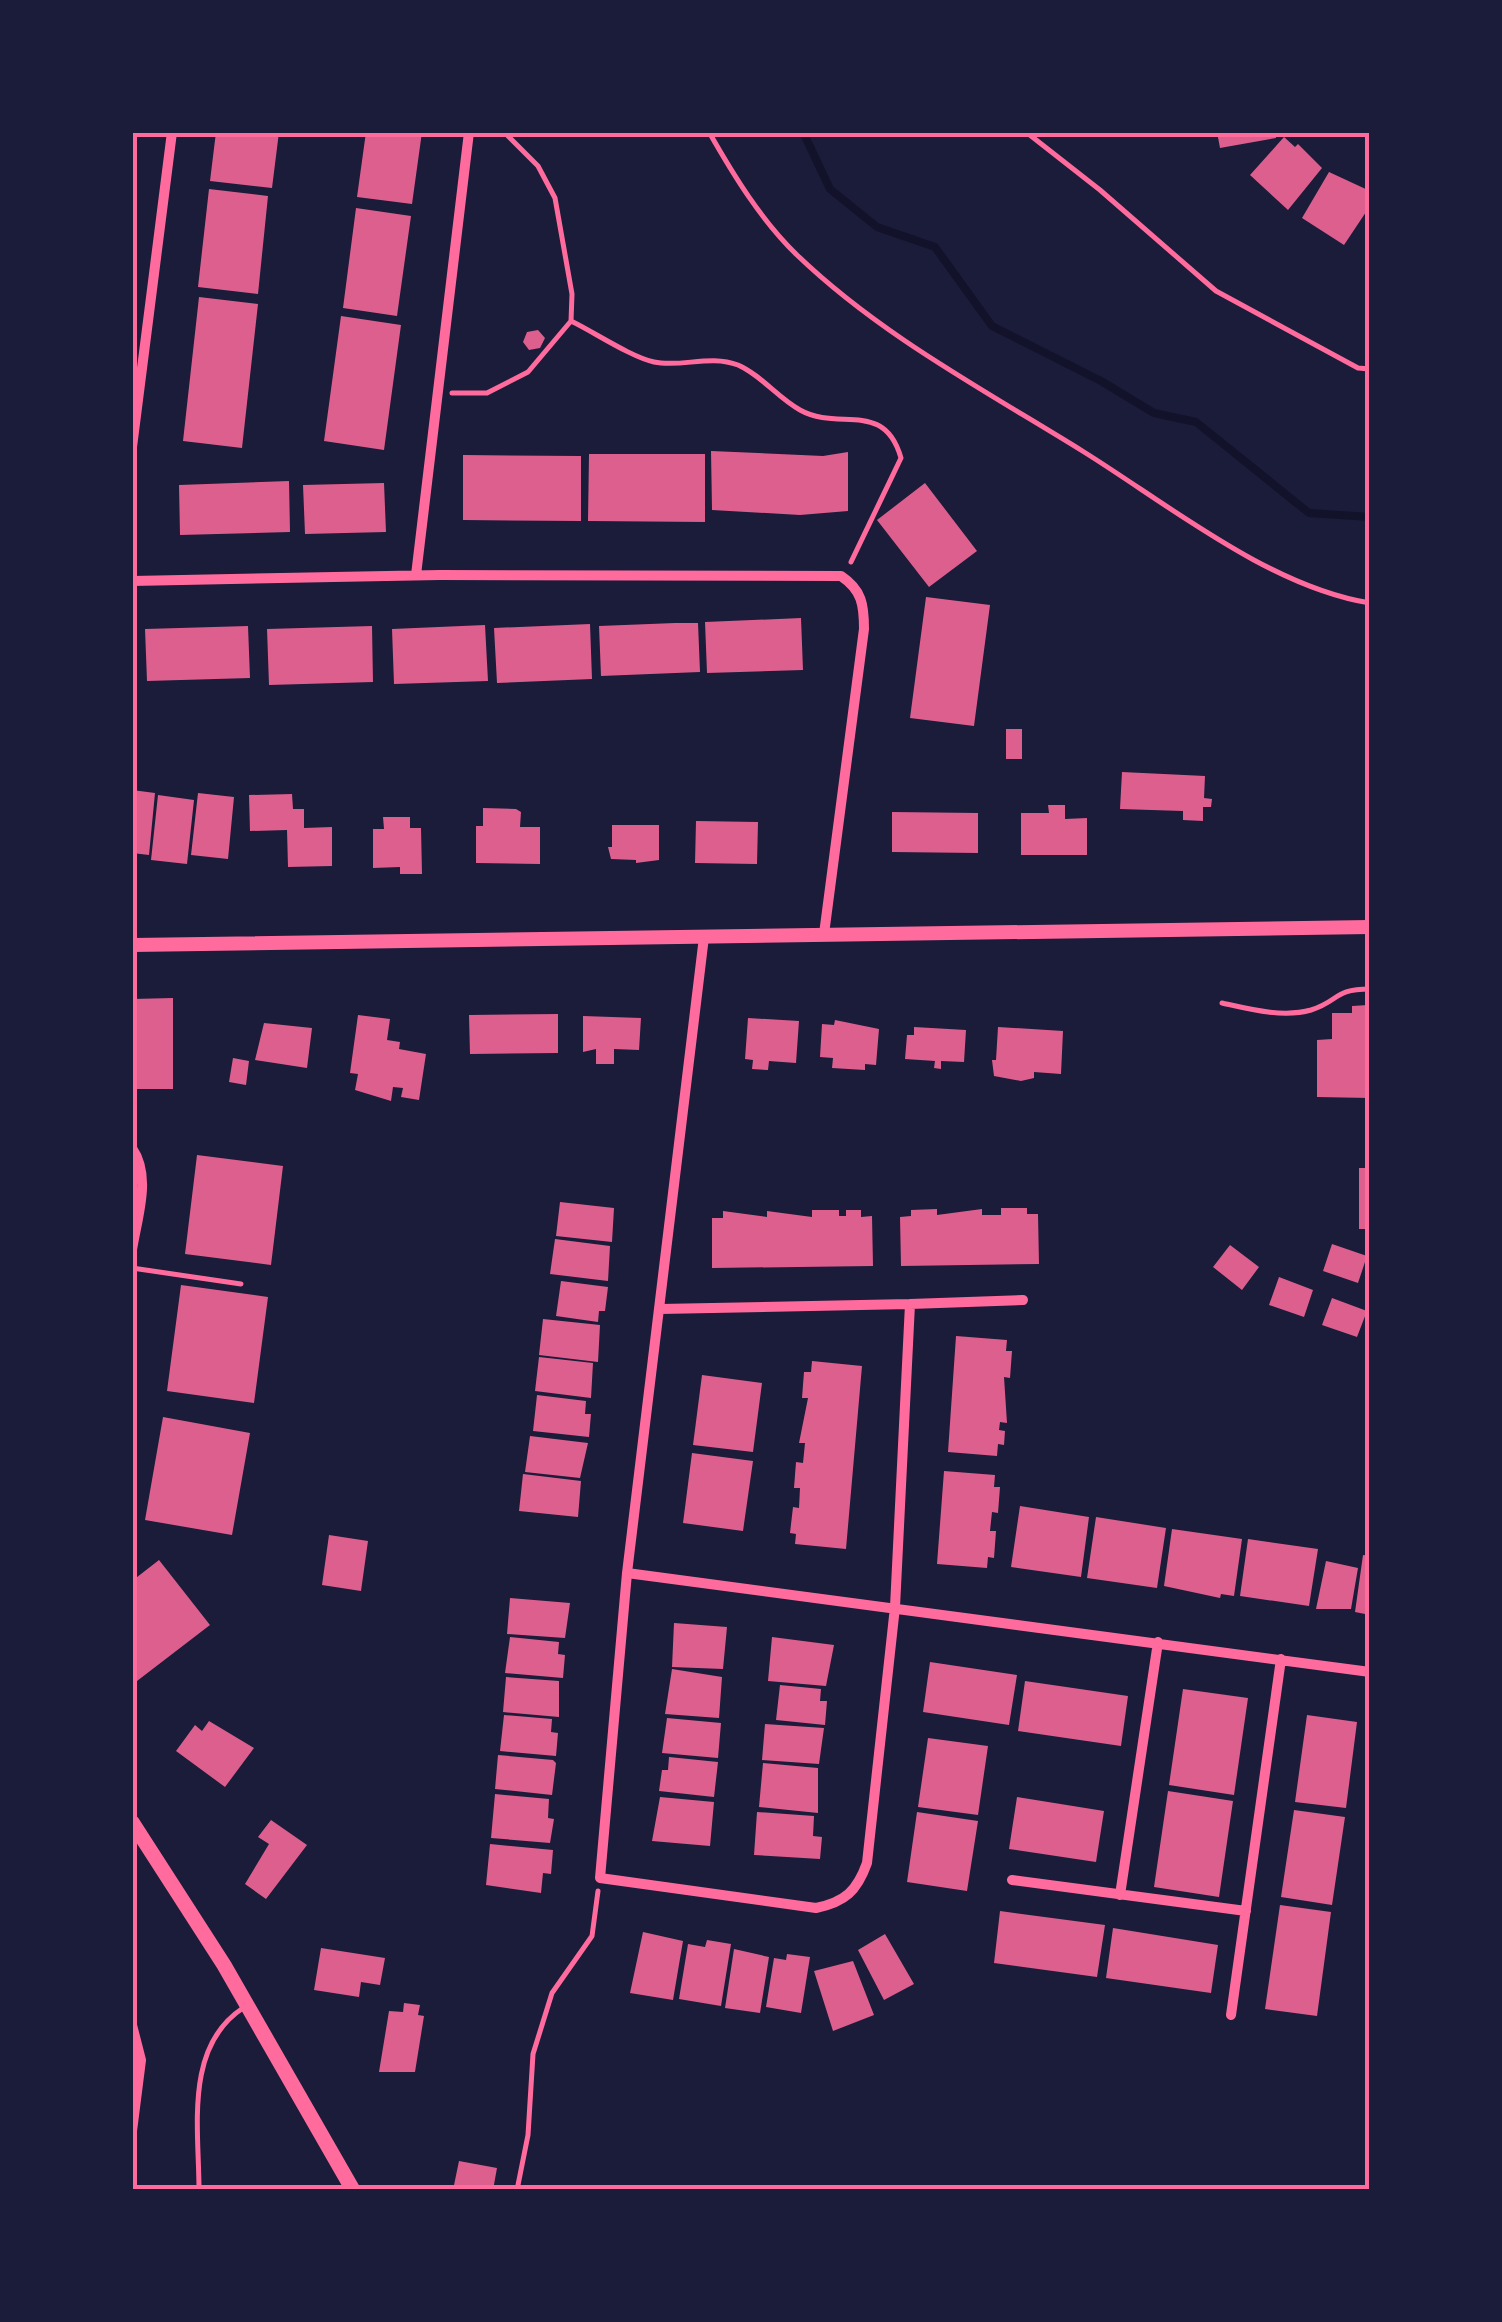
<svg xmlns="http://www.w3.org/2000/svg" width="1502" height="2322" viewBox="0 0 1502 2322" font-family="'Alegreya Sans',sans-serif">
<style>
.lines{fill:none;stroke-linecap:round;stroke-linejoin:round}
.stream{stroke:#12122b;stroke-width:8}
.building{fill:#dd5f8e}
.path{stroke:#ff6b9d;stroke-width:5}
.service{stroke:#ff6b9d;stroke-width:5}
.minor{stroke:#ff6b9d;stroke-width:10}
.tertiary{stroke:#ff6b9d;stroke-width:14}
.secondary{stroke:#ff6b9d;stroke-width:15}
.neatline{fill:none;stroke:#ff6b9d;stroke-width:4}
</style>
<rect width="100%" height="100%" fill="#1b1b3a"/>
<g class="lines">
<path class="stream" d="M803,132L830,189L877,227L935,247L992,326L1101,381L1154,413L1196,422L1309,513L1370,517"/>
</g>
<path class="building" d="M216,132H279L272,188L210,181Z
M366,132H422L412,204L357,197Z
M1217,132H1275L1276,138L1220,148Z
M1284,137L1295,147L1298,144L1322,168L1288,210L1250,175Z
M1329,172L1370,191V206L1344,245L1302,218Z
M209,189L268,196L258,294L198,287Z
M356,208L411,216L397,316L343,308Z
M199,297L258,304L242,448L183,441Z
M341,316L401,325L384,450L324,441Z
M538,330L545,338L540,348L529,350L523,342L527,332Z
M711,451L823,456L848,452V511L800,515L712,510Z
M589,454H705V522L588,521Z
M463,455L581,456V521L463,520Z
M289,481L290,532L180,535L179,485Z
M384,483L386,532L305,534L303,485Z
M925,483L977,551L929,587L877,520Z
M926,597L990,605L974,726L910,718Z
M801,618L803,670L707,673L705,622Z
M675,623H698L700,672L601,676L599,626Z
M590,624L592,679L497,683L494,628Z
M485,625L488,681L394,684L392,629Z
M248,626L250,678L147,681L145,629Z
M372,626L373,682L269,685L267,629Z
M1006,729H1022V759H1006Z
M1122,772L1205,776L1204,798L1212,799L1211,807H1203V821L1183,820V811L1120,809Z
M132,790L155,793L149,855L132,853Z
M198,793L234,797L228,859L191,855Z
M292,794L293,809H304V828L332,827V866L288,867L287,830L250,831L249,795Z
M158,795L194,800L187,864L151,860Z
M1048,805H1065V819L1087,818V855H1021V813H1049Z
M483,808L516,809L521,812L520,827H540V864L476,863V826H483Z
M892,812L978,813V853L892,852Z
M383,817H410V828H421L422,874H400V867L373,868V829H384Z
M696,821L758,822L757,864L695,863Z
M612,825H659V860L636,863V860L611,859L608,847H612Z
M173,998V1089H132V999Z
M1368,1005L1370,1098L1317,1097V1040L1332,1039V1013H1352V1006Z
M558,1014V1053L470,1054L469,1015Z
M358,1015L390,1019L387,1040L400,1042L399,1049L426,1054L419,1100L401,1097L403,1088L393,1087L391,1101L355,1090L358,1074L350,1073Z
M583,1016L641,1018L639,1050L614,1049V1064H596V1049L583,1052Z
M748,1018L799,1021L796,1063L769,1061L768,1070L752,1069L753,1060L745,1059Z
M835,1020L879,1029L876,1065L865,1064V1070L832,1068L833,1058L820,1057L822,1024L834,1025Z
M264,1023L312,1028L307,1068L255,1060Z
M914,1027L966,1030L964,1062L941,1061V1069L934,1068L935,1061L905,1059L907,1035H914Z
M998,1027L1063,1031L1061,1074L1034,1072V1078L1021,1081L994,1076L992,1060H996Z
M233,1058L249,1061L246,1085L229,1082Z
M197,1155L283,1166L271,1265L185,1254Z
M1359,1168H1370V1229H1359Z
M560,1202L614,1208L612,1242L556,1236Z
M1001,1208H1027V1214H1038L1039,1264L901,1266L900,1217L911,1216V1210L937,1209V1215L982,1209V1215H1001Z
M812,1210H839V1216H846V1210H861V1217L872,1216L873,1266L712,1268V1218H723V1211L767,1217V1211L812,1217Z
M555,1239L610,1246L608,1281L550,1274Z
M1332,1244L1367,1256L1358,1283L1323,1271Z
M1230,1245L1259,1267L1242,1290L1213,1267Z
M1279,1277L1313,1290L1304,1317L1269,1305Z
M561,1281L608,1287L605,1311H599L598,1322L556,1316Z
M181,1285L268,1297L254,1403L167,1391Z
M1332,1298L1367,1311L1357,1337L1322,1325Z
M543,1319L600,1325L598,1362L539,1355Z
M956,1336L1007,1340L1006,1351H1012L1010,1378L1004,1377L1007,1423L1000,1422L999,1430L1005,1431L1004,1445L998,1444L997,1456L948,1452Z
M539,1357L593,1363L591,1398L535,1391Z
M812,1361L862,1366L846,1549L795,1544L796,1534L790,1533L793,1507L799,1508L800,1488H794L796,1462L803,1463L805,1443H799L808,1398H802L804,1372H811Z
M702,1375L762,1383L753,1452L693,1445Z
M537,1395L586,1401L585,1414H591L589,1437L533,1431Z
M163,1417L250,1433L232,1535L145,1520Z
M530,1436L588,1443L580,1478L525,1472Z
M692,1453L753,1461L743,1531L683,1523Z
M944,1471L995,1475L994,1487H1000L998,1513L992,1512L990,1531H996L994,1558L988,1557L987,1568L937,1564Z
M523,1474L581,1481L578,1517L519,1511Z
M1020,1506L1089,1517L1081,1577L1011,1567Z
M1096,1517L1166,1528L1157,1588L1087,1578Z
M1172,1529L1242,1539L1234,1596L1221,1594L1220,1598L1164,1586Z
M329,1535L368,1541L361,1591L322,1585Z
M1248,1539L1318,1549L1309,1606L1240,1596Z
M1363,1555L1370,1556V1615L1355,1612Z
M159,1560L210,1625L137,1681L132,1674V1581Z
M1326,1561L1358,1568L1351,1609H1316Z
M510,1598L570,1603L565,1638L507,1634Z
M674,1623L727,1627L723,1669L672,1667Z
M510,1637L559,1642L558,1654L565,1655L563,1678L505,1673Z
M772,1637L834,1645L826,1686L768,1681Z
M930,1662L1017,1675L1009,1725L923,1712Z
M672,1669L722,1677L719,1718L665,1714Z
M506,1677L559,1681V1717L503,1712Z
M1025,1681L1128,1696L1121,1746L1018,1731Z
M780,1685L821,1689L820,1701H827L825,1725L776,1720Z
M1183,1689L1248,1698L1234,1795L1169,1785Z
M504,1715L552,1719L551,1732L558,1733L556,1756L500,1751Z
M1307,1715L1357,1722L1346,1808L1295,1802Z
M667,1718L721,1723L718,1758L662,1753Z
M209,1721L254,1748L225,1787L176,1751L195,1725L202,1731Z
M765,1724L824,1728L819,1764L762,1760Z
M928,1738L988,1746L978,1815L918,1807Z
M498,1755L553,1760L556,1763L552,1795L495,1789Z
M669,1757L718,1762L714,1797L659,1791L662,1770H668Z
M763,1763L818,1768V1813L759,1807Z
M1168,1791L1233,1801L1219,1897L1154,1887Z
M495,1794L549,1799L548,1818L554,1819L550,1843L491,1838Z
M660,1797L714,1802L710,1846L652,1841Z
M1017,1797L1104,1811L1096,1862L1009,1849Z
M1294,1810L1345,1817L1332,1905L1281,1897Z
M757,1812L814,1816L813,1836L822,1837L820,1859L754,1855Z
M917,1812L978,1821L967,1891L907,1882Z
M271,1820L307,1845L266,1899L245,1884L269,1844L258,1837Z
M490,1844L553,1850L551,1874L543,1873L541,1893L486,1885Z
M1280,1905L1331,1912L1317,2016L1265,2009Z
M1000,1911L1105,1925L1097,1977L994,1963Z
M1113,1928L1218,1945L1211,1993L1106,1978Z
M643,1932L683,1941L673,2000L630,1993Z
M885,1934L914,1984L884,2000L858,1950Z
M707,1940L731,1944L721,2006L679,1999L688,1944L705,1947Z
M321,1948L385,1958L380,1985L361,1982L359,1997L314,1990Z
M734,1949L769,1957L760,2013L725,2008Z
M787,1954L810,1957L801,2013L766,2007L774,1958L786,1960Z
M853,1961L874,2015L833,2031L814,1971Z
M404,2003L420,2005L418,2015L424,2016L415,2072H379L389,2011L403,2012Z
M459,2161L497,2168L493,2190H453Z"/>
<g class="lines">
<path class="path" d="M709,132C734,176 761,220 797,255C880,335 986,391 1084,452C1169,505 1270,587 1370,603
M1026,132L1100,190L1216,291L1358,368L1370,369
M571,321C594,332 631,357 654,362C681,368 710,354 738,365C761,375 778,398 800,410C839,432 884,399 901,458L851,562
M452,393H487L528,372L571,321L572,294L555,198L538,166L504,132
M1222,1003C1249,1009 1283,1018 1311,1010C1340,1001 1333,989 1370,989
M517,2190L528,2135L533,2054L552,1993L592,1936L598,1891"/>
<path class="service" d="M132,1268L241,1284
M199,2190C199,2128 184,2047 243,2008"/>
<path class="minor" d="M132,447L172,132
M416,575L469,132
M132,581L440,575L841,576C862,590 864,605 864,629L824,934
M132,1148C152,1177 137,1217 132,1250
M910,1304L1023,1300
M660,1309L910,1304L895,1607L867,1863C857,1891 845,1902 816,1908L600,1878L627,1573L704,937
M627,1573L1370,1672
M1012,1880L1246,1911
M1120,1895L1158,1642
M1231,2015L1281,1659
M132,2025L141,2060L132,2131"/>
<path class="tertiary" d="M132,945L1370,927"/>
<path class="secondary" d="M132,1822L224,1965L353,2190"/>
</g>
<rect width="1502" height="2322" fill="none" stroke="#1b1b3a" stroke-width="270"/>
<rect x="135" y="135" width="1232" height="2052" class="neatline"/>
</svg>
